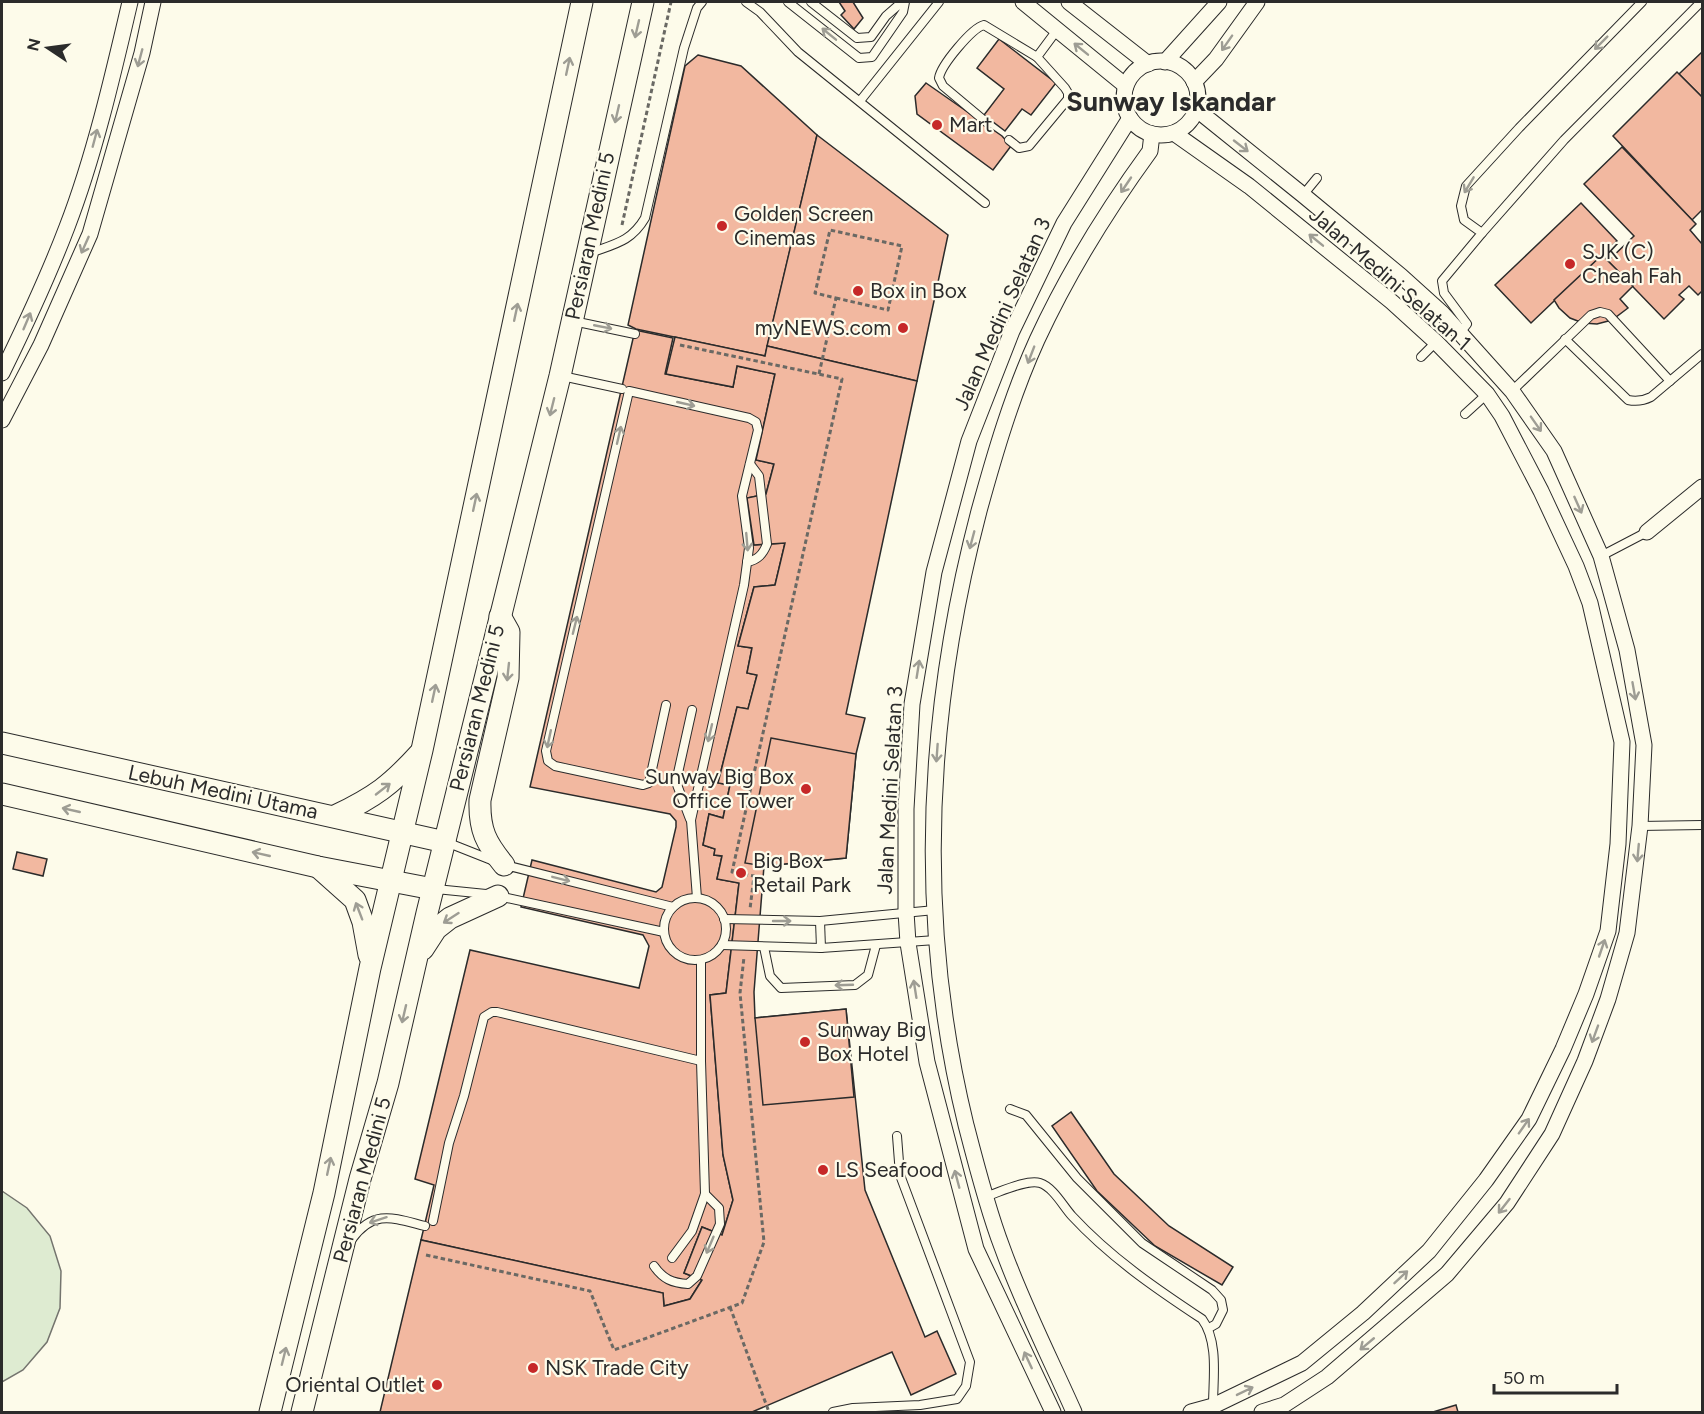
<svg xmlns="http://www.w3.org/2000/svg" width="1704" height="1414" viewBox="0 0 1704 1414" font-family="Figtree,sans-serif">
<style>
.green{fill:#deebd1;stroke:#74746e;stroke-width:1.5}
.building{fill:#f2b8a0;stroke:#2b2b2b;stroke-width:1.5}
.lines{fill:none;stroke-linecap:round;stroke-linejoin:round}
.lane-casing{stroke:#2b2b2b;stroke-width:10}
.street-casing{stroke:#2b2b2b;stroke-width:17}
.secondary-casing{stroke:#2b2b2b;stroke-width:23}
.path{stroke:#6a6964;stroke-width:3;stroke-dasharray:4.5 3;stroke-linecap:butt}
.lane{stroke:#fdfbea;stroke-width:8}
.street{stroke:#fdfbea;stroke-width:15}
.secondary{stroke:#fdfbea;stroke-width:21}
.oneway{stroke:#9e9d94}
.poi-dot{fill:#c62828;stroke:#fdfbea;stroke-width:2}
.labels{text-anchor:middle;stroke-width:4.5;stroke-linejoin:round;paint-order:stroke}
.poi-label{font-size:21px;fill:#2b2b2b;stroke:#fdfbea;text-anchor:start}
.street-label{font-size:21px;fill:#2b2b2b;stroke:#fdfbea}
.district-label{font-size:27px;font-weight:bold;fill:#2b2b2b;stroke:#fdfbea}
</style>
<rect width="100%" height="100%" fill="#fdfbea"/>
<path class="green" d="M2,1191L27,1208L50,1236L61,1271L60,1308L47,1342L23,1370L2,1382Z"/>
<g class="building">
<path d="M839,2H853L863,18L854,29L841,15L845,11Z"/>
<path d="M999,39L1056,83L1031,115L1022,109L1005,131L984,115L1004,89L977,68Z"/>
<path d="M1702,52V97L1679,74Z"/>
<path d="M698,55L741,66L817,135L765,356L636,329L628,325L685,66Z"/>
<path d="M1677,72L1702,97V210L1692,220L1613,136Z"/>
<path d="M926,83L1002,136L1011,146L993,170L917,114L915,96Z"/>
<path d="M817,135L948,235L917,381L767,346Z"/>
<path d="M1622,147L1696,224L1690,230L1702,244V291L1698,295L1689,286L1679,295L1684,299L1664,319L1608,261L1634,236L1584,184Z"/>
<path d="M1581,203L1617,241L1531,323L1495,285Z"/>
<path d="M1602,255L1633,286L1620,299L1628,308L1612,320L1597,324L1583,323L1570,318L1559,308L1554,300Z"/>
<path d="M635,330L673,338L665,374L733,387L737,366L775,374L756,460L774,464L766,494L747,498L754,545L785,543L775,585L754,587L738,646L752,648L747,673L757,675L748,709L737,707L718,783L730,785L723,818L709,814L703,845L715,849L714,855L722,856L717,879L739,883L726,993L710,995L723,1155L733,1200L722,1235L702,1227L684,1273L702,1280L690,1299L664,1306L663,1293L421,1240L434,1185L415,1179L470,950L639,988L649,946L643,935L521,907L532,860L656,892L662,887L676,827V821L670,814L530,787Z"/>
<path d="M675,337L765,356L767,346L917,381L846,714L865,718L856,754L846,858L764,866L754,992L755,1018L846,1009L865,1190L925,1337L937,1331L956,1374L911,1395L892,1352L752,1412H380L421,1240L663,1293L664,1306L690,1299L702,1280L684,1273L702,1227L722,1235L733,1200L723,1155L710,995L726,993L739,883L717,879L722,856L714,855L715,849L703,845L709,814L723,818L730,785L718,783L737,707L748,709L757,675L747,673L752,648L738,646L754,587L775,585L785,543L754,545L747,498L766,494L774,464L756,460L775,374L737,366L733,387L666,374Z"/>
<path d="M771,738L856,754L846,858L764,866L745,863Z"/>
<path d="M17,852L47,859L43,876L13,869Z"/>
<path d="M846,1009L854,1097L763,1105L755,1018Z"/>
<path d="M1071,1112L1114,1174L1169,1226L1233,1267L1222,1285L1155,1246L1097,1191L1052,1126Z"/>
<path d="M1456,1405L1458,1412H1433Z"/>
</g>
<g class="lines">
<g class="lane-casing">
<g id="lane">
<path d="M746,2L760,12L798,52L985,203"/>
<path d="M788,2L859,58L872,57L903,12L905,2"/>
<path d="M811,2L857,38L871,37L886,16L902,2"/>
<path d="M860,101L939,2"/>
<path d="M986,122L943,86L939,78C941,65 972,28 984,25L1037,57"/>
<path d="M1009,140L1019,148L1029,146L1068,99V93L1065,88L1037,57L1057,30"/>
<path d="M1303,195L1317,178"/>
<path d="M1482,233L1564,140L1701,2"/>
<path d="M590,253C614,244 631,242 645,218L684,48L697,8L702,2"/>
<path d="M573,321L635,334"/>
<path d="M1460,333L1467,324L1444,293L1442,281L1482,233L1464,220L1461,206L1466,186L1519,128L1642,2"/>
<path d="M1565,339L1628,400C1637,402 1643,401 1651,397L1702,354"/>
<path d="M1421,357L1436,342"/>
<path d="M562,376L622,389"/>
<path d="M1512,391L1591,315L1600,312L1608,314L1670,381"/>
<path d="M1465,414L1487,394"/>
<path d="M1601,556L1647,532"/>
<path d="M747,562C758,560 763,554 767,544L759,476L750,464"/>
<path d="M666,705L649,783L643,785L555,766L548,761L546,751L629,391L749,418L756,422L758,430L742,496L749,548L744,585L691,820L697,898"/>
<path d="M690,819L676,782L692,710"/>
<path d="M1640,826L1702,825"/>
<path d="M446,842L494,861"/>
<path d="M505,865L673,907"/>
<path d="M436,889L486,894"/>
<path d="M498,896L664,932"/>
<circle cx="695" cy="929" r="31"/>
<path d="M724,919L820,921L935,910"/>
<path d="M820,921L821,948"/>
<path d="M722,945L821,948L936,940"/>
<path d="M764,947L770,976L781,988L855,985L868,975L876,945"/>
<path d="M1010,1109L1026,1115L1077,1178L1142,1243L1212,1290L1221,1300L1223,1310L1216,1324L1209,1328"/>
<path d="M987,1196C1000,1192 1027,1179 1040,1183C1053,1187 1063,1206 1072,1216C1110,1257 1155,1288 1202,1319C1219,1342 1213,1379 1213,1406"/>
<path d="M433,1221L449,1143L464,1096L484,1017L492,1012H497L701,1061V960"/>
<path d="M352,1239C374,1209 393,1218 425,1226"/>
<path d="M672,1258L692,1231L705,1194L701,1061"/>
<path d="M654,1266C663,1279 672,1283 688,1284L697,1276L720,1224L719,1208L705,1194"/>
<path d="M833,1412L853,1408L920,1405L957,1399L966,1386L970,1362L900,1175L897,1136"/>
</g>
</g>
<g class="street-casing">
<g id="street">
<path d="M1023,2L1126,86"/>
<path d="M1069,2L1148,64"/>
<circle cx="1161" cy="98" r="37"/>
<path d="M1165,62L1219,2"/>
<path d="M1194,82L1216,59L1257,2"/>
<path d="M1196,109L1303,195L1401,276L1442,313L1512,391L1554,451L1601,556L1627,650L1644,745L1640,826L1627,933L1608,999L1585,1061L1552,1134L1507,1203L1447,1274L1327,1377L1284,1405L1262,1412"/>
<path d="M1174,133L1249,186L1392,302L1436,342L1487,394L1502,416L1541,491L1576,566L1590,603L1622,742L1618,844L1608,931L1586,994L1563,1049L1529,1119L1486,1180L1429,1251L1363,1313L1302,1363L1213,1406L1191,1412"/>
<path d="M2,373C25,326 48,277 67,227C94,157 113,75 130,2"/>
<path d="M2,420L41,345L90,234L142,53L153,2"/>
<path d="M1647,532L1702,487"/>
<path d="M1053,1412L976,1249L927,1062L908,943L906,912V809L912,704L934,572L969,441L1012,331L1064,223L1130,118"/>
<path d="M1074,1412C1050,1358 1022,1303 1002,1247C988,1211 976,1164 966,1125C916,921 926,713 979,511C995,453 1012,395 1037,340C1068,273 1107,210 1150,151L1152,134"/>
</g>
</g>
<g class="secondary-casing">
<g id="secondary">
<path d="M500,616L509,632L508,678L480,800C479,830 486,843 504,865"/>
<path d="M2,743L445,842"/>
<path d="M2,794L318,867L433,889"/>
<path d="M335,816C375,797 391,785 420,753"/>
<path d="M318,867L355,900L363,922L369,955"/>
<path d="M423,949L436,929L450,918L498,896"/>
<path d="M270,1412L324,1193L370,968L422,750L582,2"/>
<path d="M302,1412L360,1179L388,1083L427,913L560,376L643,2"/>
</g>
</g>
<g class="path">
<path d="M622,225L671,2"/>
<path d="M680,345L842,379L732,872L754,876L750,909"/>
<path d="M819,374L836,298L815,293L830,230L902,246L888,310L836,298"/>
<path d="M426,1255L590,1291L614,1350L742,1303L764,1242L740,993L744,957"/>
<path d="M730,1307L769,1412"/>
</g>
<use href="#lane" class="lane"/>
<use href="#street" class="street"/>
<use href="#secondary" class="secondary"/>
</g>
<defs><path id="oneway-shaft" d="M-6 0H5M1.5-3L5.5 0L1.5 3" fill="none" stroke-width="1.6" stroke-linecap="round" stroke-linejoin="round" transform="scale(1.5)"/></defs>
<g class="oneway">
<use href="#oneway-shaft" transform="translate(637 29) rotate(103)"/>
<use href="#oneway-shaft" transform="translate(829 34) rotate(-141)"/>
<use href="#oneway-shaft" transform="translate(1227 43) rotate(125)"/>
<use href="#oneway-shaft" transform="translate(1601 43) rotate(135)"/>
<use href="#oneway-shaft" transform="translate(1081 49) rotate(-141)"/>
<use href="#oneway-shaft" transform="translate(140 58) rotate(105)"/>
<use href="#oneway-shaft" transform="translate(568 66) rotate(-78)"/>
<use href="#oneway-shaft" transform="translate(617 114) rotate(103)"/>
<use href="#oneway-shaft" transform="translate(95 138) rotate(-75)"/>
<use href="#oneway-shaft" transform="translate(1241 146) rotate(38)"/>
<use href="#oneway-shaft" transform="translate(1126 185) rotate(124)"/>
<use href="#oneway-shaft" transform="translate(1469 185) rotate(121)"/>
<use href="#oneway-shaft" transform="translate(1316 240) rotate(-141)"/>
<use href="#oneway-shaft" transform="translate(85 245) rotate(114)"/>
<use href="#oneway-shaft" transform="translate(516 312) rotate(-78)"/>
<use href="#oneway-shaft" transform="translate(27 321) rotate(-67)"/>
<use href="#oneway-shaft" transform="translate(603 327) rotate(11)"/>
<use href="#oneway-shaft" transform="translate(1031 355) rotate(111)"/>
<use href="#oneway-shaft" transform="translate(686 404) rotate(13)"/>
<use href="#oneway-shaft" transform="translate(552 407) rotate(104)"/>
<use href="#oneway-shaft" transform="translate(1536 424) rotate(55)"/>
<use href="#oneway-shaft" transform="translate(619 435) rotate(-77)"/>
<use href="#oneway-shaft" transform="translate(475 502) rotate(-78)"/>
<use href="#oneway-shaft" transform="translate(1578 505) rotate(66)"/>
<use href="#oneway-shaft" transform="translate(972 540) rotate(105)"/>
<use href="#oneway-shaft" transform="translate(747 542) rotate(85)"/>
<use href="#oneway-shaft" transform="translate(575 625) rotate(-76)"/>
<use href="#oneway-shaft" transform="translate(918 669) rotate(-81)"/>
<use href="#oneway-shaft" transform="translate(508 672) rotate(96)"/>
<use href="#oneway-shaft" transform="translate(1634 691) rotate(80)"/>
<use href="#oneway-shaft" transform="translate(434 693) rotate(-78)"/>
<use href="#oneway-shaft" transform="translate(710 733) rotate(103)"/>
<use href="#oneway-shaft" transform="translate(549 739) rotate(102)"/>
<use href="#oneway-shaft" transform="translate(937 753) rotate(94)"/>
<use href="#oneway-shaft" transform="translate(383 789) rotate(-38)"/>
<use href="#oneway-shaft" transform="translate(71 810) rotate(-167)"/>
<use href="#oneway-shaft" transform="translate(1638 853) rotate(95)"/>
<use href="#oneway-shaft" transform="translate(261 854) rotate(-167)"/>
<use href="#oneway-shaft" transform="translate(561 879) rotate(14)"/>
<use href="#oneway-shaft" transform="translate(359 911) rotate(-111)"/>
<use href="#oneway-shaft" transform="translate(451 918) rotate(147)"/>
<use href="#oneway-shaft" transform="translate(782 921)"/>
<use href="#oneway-shaft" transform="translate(1602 948) rotate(-71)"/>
<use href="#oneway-shaft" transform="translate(844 985) rotate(178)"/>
<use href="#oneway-shaft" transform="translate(915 989) rotate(-99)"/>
<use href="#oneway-shaft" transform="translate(404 1014) rotate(103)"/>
<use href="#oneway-shaft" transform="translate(1595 1034) rotate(110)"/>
<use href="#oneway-shaft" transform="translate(1524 1126) rotate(-55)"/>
<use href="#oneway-shaft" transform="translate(329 1166) rotate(-78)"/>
<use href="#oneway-shaft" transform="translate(957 1179) rotate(-105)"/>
<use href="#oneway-shaft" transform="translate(1504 1206) rotate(128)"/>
<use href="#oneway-shaft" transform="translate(378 1220) rotate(162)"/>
<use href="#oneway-shaft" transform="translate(710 1245) rotate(113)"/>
<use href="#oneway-shaft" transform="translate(1401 1277) rotate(-43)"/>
<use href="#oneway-shaft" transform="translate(1367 1344) rotate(140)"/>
<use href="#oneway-shaft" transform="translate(284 1356) rotate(-76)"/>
<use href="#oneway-shaft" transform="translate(1028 1360) rotate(-115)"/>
<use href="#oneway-shaft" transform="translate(1245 1391) rotate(-26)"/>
</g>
<g class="poi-dot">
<circle cx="937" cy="125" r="6"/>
<circle cx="722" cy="226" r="6"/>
<circle cx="1570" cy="264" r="6"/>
<circle cx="858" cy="291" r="6"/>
<circle cx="903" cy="328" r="6"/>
<circle cx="806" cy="789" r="6"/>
<circle cx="741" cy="873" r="6"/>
<circle cx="805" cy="1042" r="6"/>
<circle cx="823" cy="1170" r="6"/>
<circle cx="533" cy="1368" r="6"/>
<circle cx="437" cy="1385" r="6"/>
</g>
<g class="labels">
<g class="poi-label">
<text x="949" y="132">Mart</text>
<text x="734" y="221">Golden Screen<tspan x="734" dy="24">Cinemas</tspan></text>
<text x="1582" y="259">SJK (C)<tspan x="1582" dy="24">Cheah Fah</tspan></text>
<text x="870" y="298">Box in Box</text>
<text x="891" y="335" text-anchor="end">myNEWS.com</text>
<text x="794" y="784" text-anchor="end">Sunway Big Box<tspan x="794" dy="24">Office Tower</tspan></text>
<text x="753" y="868">Big Box<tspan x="753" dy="24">Retail Park</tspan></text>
<text x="817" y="1037">Sunway Big<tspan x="817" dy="24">Box Hotel</tspan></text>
<text x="835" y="1177">LS Seafood</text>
<text x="545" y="1375">NSK Trade City</text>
<text x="425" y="1392" text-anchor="end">Oriental Outlet</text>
</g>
<g class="street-label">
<text transform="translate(590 236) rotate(-78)" y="7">Persiaran Medini 5</text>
<text transform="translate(1390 279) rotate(41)" y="7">Jalan Medini Selatan 1</text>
<text transform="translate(1002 314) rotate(-66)" y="7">Jalan Medini Selatan 3</text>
<text transform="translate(477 708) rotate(-76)" y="7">Persiaran Medini 5</text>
<text transform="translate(890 790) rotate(-87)" y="7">Jalan Medini Selatan 3</text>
<text transform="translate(223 792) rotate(12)" y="7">Lebuh Medini Utama</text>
<text transform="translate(362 1180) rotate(-75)" y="7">Persiaran Medini 5</text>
</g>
<g class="district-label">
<text x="1171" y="111">Sunway Iskandar</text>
</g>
</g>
<rect width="1704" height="1414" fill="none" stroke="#2b2b2b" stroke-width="6"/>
<g transform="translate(48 48) rotate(283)" stroke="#fdfbea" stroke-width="4.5" paint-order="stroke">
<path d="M0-4.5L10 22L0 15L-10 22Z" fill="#2b2b2b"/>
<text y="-9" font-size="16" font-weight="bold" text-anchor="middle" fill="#2b2b2b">N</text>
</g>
<path d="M1494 1384v9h123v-9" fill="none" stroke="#2b2b2b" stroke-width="3"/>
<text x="1503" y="1384" font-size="18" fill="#2b2b2b" stroke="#fdfbea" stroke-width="4.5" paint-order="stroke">50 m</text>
</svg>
